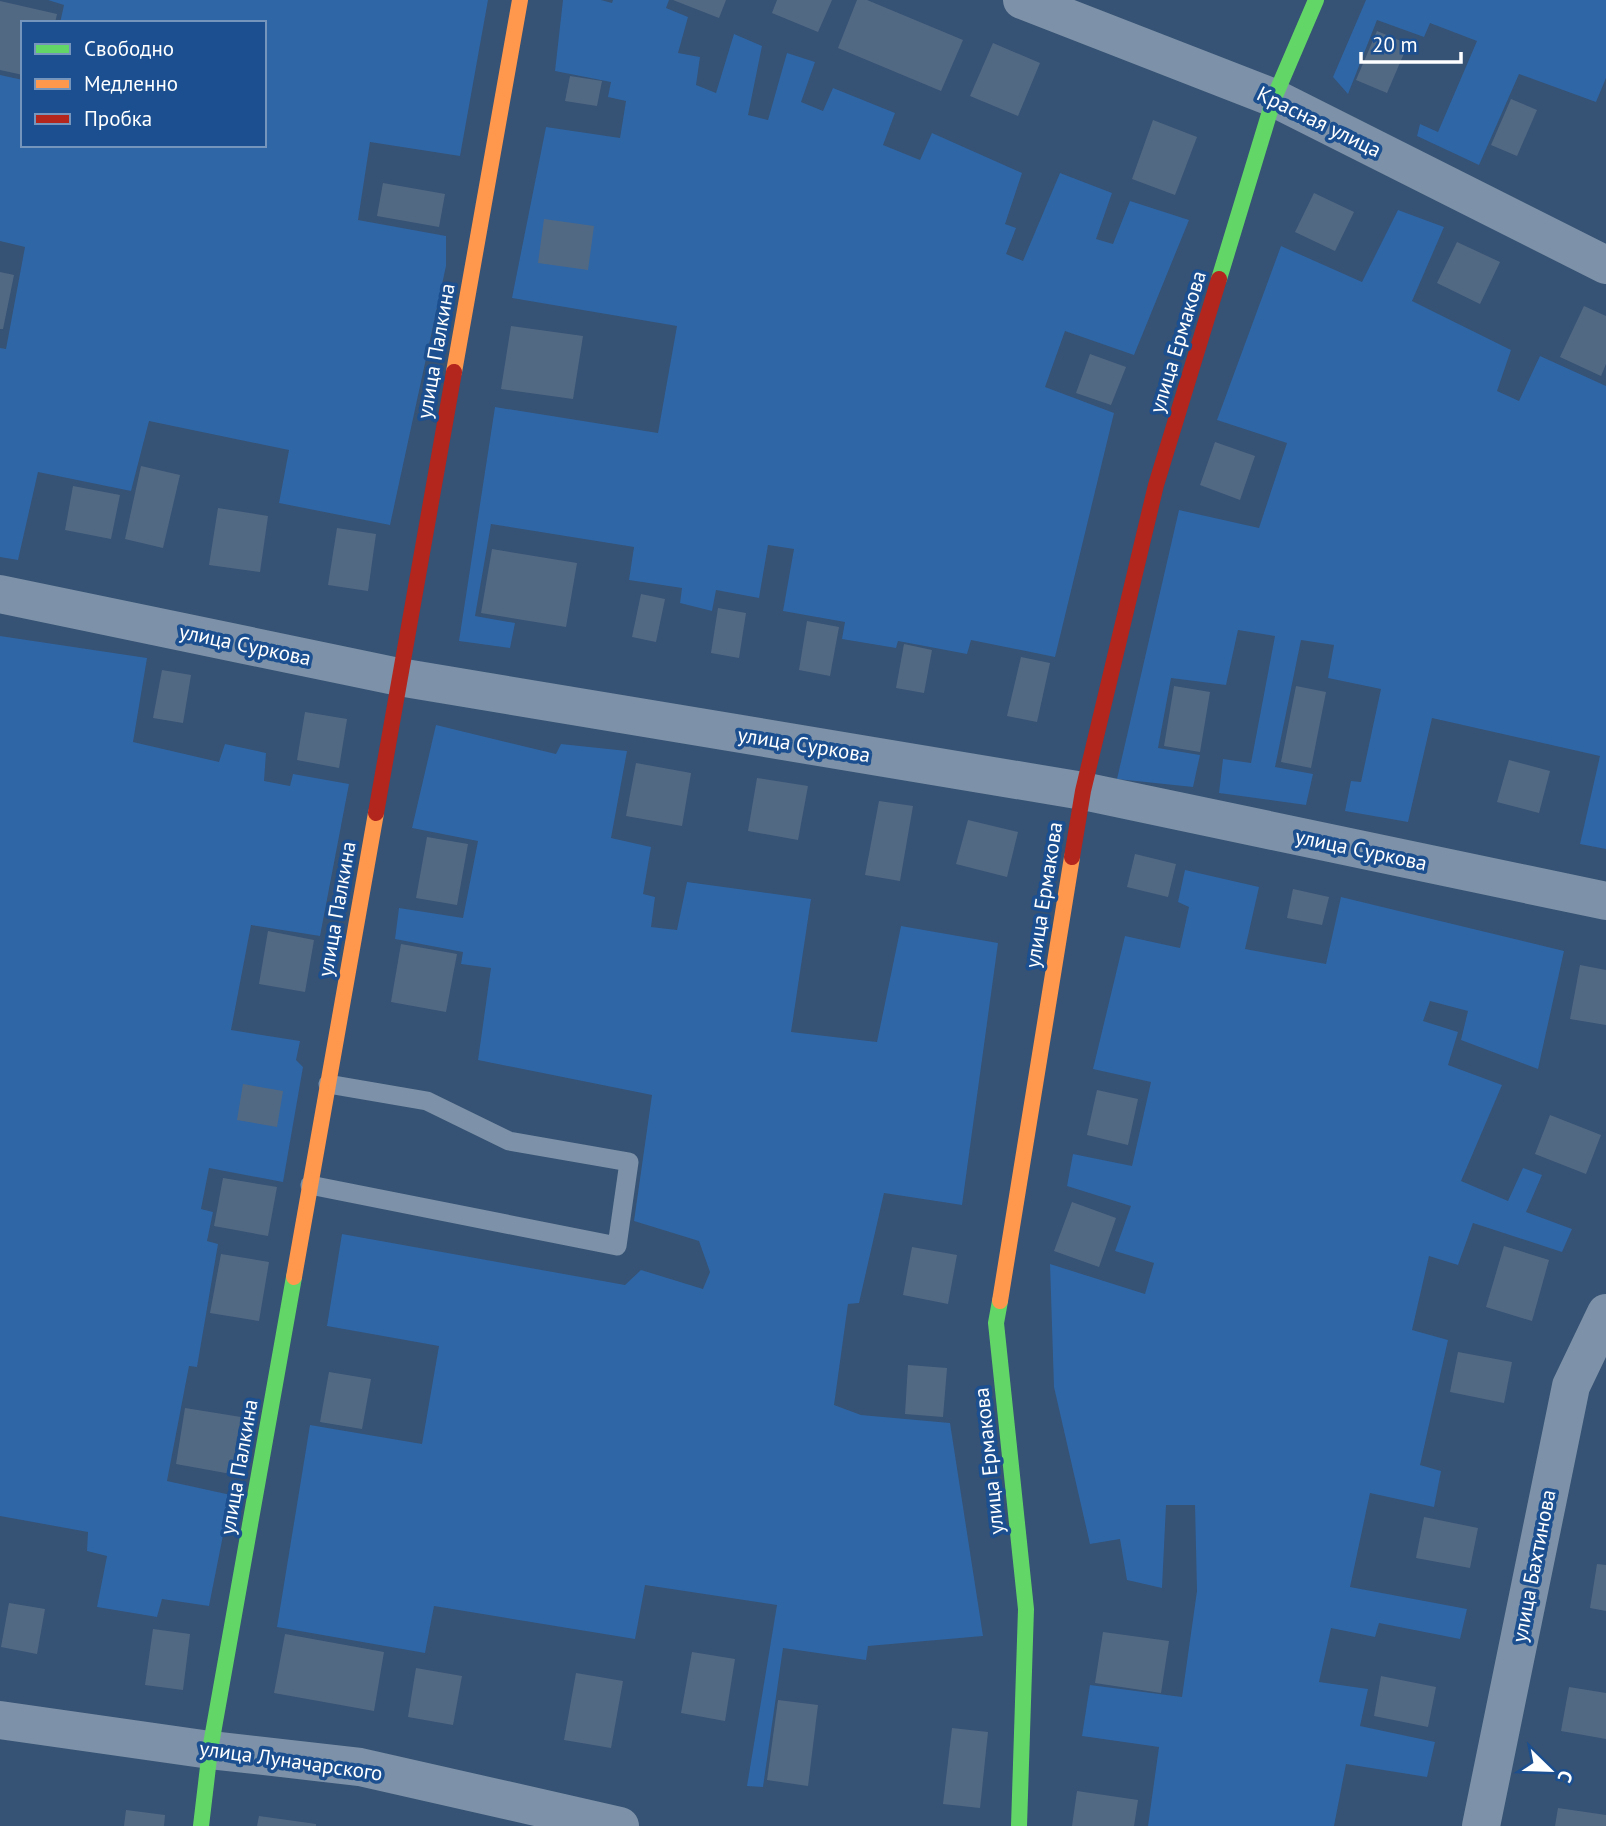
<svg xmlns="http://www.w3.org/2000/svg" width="1606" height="1826" viewBox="0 0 1606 1826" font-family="'PT Sans',sans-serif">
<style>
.green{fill:#2f66a5}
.building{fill:#526984}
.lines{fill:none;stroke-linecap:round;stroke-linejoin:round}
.lane{stroke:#7d92a8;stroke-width:19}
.street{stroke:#7d92a8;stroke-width:38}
.fast{stroke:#63d668;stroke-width:16}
.slow{stroke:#ff974d;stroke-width:16}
.jam{stroke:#b3261e;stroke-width:16}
.labels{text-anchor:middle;stroke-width:7;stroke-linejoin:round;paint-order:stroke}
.street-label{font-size:21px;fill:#fff;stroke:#1b4f8f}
</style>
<rect width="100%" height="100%" fill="#365274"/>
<g class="green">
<path d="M48,0H488L460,156L370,142L358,220L446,236V266L390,525L279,503L289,450L149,421L131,491L38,472L18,560L0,557V348L6,349L25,247L0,241V75L23,80V145H264V23H60L64,5Z"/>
<path d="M563,0H601L612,3L613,0H669L666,8L688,17L678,53L700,57L696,85L716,93L734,34L762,46L748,115L768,120L787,53L815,62L801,102L823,111L833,88L895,113L883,145L920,160L932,133L1022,173L1005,224L1016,228L1006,254L1023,261L1060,173L1112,193L1096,239L1113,244L1130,201L1189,220L1134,355L1065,331L1045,387L1114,413L1055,657L971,640L967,654L898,641L896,648L842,639L845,622L783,611L794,549L768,545L759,598L716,590L712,611L680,603L682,588L629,580L634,547L491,524L475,616L515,623L510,648L459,641L495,407L658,433L677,326L512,298L546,127L620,138L626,101L608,97L611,82L555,71Z"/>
<path d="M1366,0H1606V78L1596,102L1519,74L1479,165L1417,136L1420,124L1438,132L1477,41L1430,23L1424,37L1377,20L1348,94L1333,77Z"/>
<path d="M1398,210L1444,227L1412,301L1511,350L1497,391L1519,401L1540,356L1606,386V849L1580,844L1600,756L1432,718L1408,822L1345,811L1351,781L1361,782L1381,689L1328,678L1334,645L1301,640L1275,767L1313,774L1306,805L1219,793L1223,759L1251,763L1275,636L1238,630L1226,685L1171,678L1158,748L1200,755L1193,787L1117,779L1179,510L1259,528L1287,443L1217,420L1281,246L1362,282Z"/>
<path d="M0,636L147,658L133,742L219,762L225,744L266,753L264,781L290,786L293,774L349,784L320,936L251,925L231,1030L300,1041L296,1060L303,1067L283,1182L209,1168L201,1209L213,1212L207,1241L218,1244L197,1367L189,1366L167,1481L231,1495L209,1606L162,1599L157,1617L97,1607L107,1556L87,1551L88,1532L0,1516Z"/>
<path d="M436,725L556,754L561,744L627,751L611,838L651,847L643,894L655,897L651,927L677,930L687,882L811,899L791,1032L877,1042L901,926L998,943L962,1205L884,1193L859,1303L848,1304L834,1405L861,1415L950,1423L983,1636L868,1646L866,1660L783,1648L763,1787L747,1786L777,1605L645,1585L635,1639L434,1606L425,1653L277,1627L310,1425L422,1444L439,1346L327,1326L342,1234L625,1285L641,1270L703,1289L710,1272L699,1241L634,1221L652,1095L478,1060L491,968L461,964L463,952L395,939L399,908L463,918L478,841L412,828Z"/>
<path d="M1185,870L1259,887L1245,949L1326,964L1341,897L1564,951L1538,1069L1461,1040L1468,1011L1430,1001L1423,1021L1458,1032L1448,1065L1502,1085L1461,1181L1508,1201L1523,1168L1542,1175L1526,1212L1572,1229L1562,1252L1473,1223L1458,1265L1429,1256L1412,1330L1448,1340L1420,1465L1441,1471L1434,1507L1370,1493L1350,1587L1467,1609L1460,1639L1379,1623L1375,1637L1331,1628L1319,1682L1368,1689L1360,1726L1435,1742L1427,1777L1346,1764L1334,1826H1148L1159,1747L1082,1736L1090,1685L1182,1697L1197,1591L1195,1505H1166L1162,1588L1127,1580L1120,1539L1090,1544L1054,1387L1050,1264L1145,1294L1154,1263L1115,1251L1131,1206L1067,1186L1073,1154L1132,1166L1151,1082L1093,1069L1125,936L1180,948L1189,907L1178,902Z"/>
</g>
<g class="building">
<path d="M673,0H726L719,18Z"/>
<path d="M777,0H832L818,32L772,13Z"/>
<path d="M857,0H867L963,40L941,91L838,48Z"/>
<path d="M0,1L57,14L55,23H23V75L0,70Z"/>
<path d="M1377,31L1408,44L1387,93L1356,80Z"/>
<path d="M993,43L1040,63L1018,116L970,96Z"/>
<path d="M570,76L602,81L597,106L565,101Z"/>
<path d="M1511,99L1537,110L1517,156L1491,145Z"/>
<path d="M1153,120L1197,137L1175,195L1132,179Z"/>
<path d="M383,183L445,194L439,227L377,216Z"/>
<path d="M1314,193L1354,212L1335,251L1295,232Z"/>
<path d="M544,219L594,226L588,270L538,263Z"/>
<path d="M1457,242L1500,262L1480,304L1437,283Z"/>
<path d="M0,272L14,275L3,329H0Z"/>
<path d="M1584,306L1606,316V364L1601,376L1560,357Z"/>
<path d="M511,326L583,336L573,399L501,389Z"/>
<path d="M1090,354L1126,367L1111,405L1076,393Z"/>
<path d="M1215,442L1255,456L1240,500L1200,485Z"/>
<path d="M141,466L180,475L163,548L125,539Z"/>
<path d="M73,486L120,495L111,539L65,530Z"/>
<path d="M218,508L268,516L260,572L209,565Z"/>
<path d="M337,528L376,534L368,591L328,585Z"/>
<path d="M492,549L577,563L566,627L481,613Z"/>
<path d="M641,594L665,599L656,642L632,637Z"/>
<path d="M718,608L746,613L739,658L711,653Z"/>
<path d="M807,621L839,627L830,676L799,670Z"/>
<path d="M904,644L932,650L924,693L896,688Z"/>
<path d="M1021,657L1050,663L1037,722L1007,716Z"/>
<path d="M162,670L191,675L183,723L153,718Z"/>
<path d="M1174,686L1210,692L1200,752L1164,746Z"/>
<path d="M1296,686L1326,692L1311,768L1281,762Z"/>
<path d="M305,712L347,719L339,768L297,760Z"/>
<path d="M1509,760L1550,771L1539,813L1497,802Z"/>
<path d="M636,763L691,773L682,826L626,816Z"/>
<path d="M757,778L808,786L798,840L748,831Z"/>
<path d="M879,801L913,806L900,881L865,875Z"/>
<path d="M968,820L1018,832L1007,877L956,864Z"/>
<path d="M427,837L468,844L457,905L416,898Z"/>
<path d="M1135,854L1176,864L1168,897L1127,887Z"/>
<path d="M1293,889L1329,897L1322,925L1287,918Z"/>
<path d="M268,931L314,940L305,992L259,984Z"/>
<path d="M401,944L457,954L446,1012L391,1002Z"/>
<path d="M1580,965L1606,970V1025L1570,1019Z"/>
<path d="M243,1084L283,1091L277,1127L237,1120Z"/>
<path d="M1097,1090L1138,1099L1128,1145L1087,1135Z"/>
<path d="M1550,1115L1601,1135L1586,1174L1535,1154Z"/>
<path d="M223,1178L277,1187L268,1236L214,1226Z"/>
<path d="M1072,1202L1116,1218L1099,1267L1054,1251Z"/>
<path d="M1504,1246L1549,1260L1532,1321L1486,1307Z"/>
<path d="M912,1247L957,1255L948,1304L903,1295Z"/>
<path d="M221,1254L269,1262L259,1321L210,1313Z"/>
<path d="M1458,1352L1512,1362L1504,1403L1450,1392Z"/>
<path d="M908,1365L947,1368L943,1417L905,1414Z"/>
<path d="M329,1372L371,1379L362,1429L320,1422Z"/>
<path d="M185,1408L241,1417L231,1474L176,1464Z"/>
<path d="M1424,1517L1478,1528L1470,1568L1416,1558Z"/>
<path d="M1597,1564L1606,1565V1611L1590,1608Z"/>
<path d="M9,1603L45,1609L37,1654L1,1647Z"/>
<path d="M153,1629L190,1634L183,1690L145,1685Z"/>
<path d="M1103,1632L1169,1641L1161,1693L1095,1683Z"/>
<path d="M285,1634L384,1652L374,1711L274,1693Z"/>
<path d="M692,1652L735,1659L725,1721L681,1713Z"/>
<path d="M416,1668L462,1676L453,1725L408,1717Z"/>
<path d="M576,1673L623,1681L611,1748L564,1740Z"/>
<path d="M1381,1676L1436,1687L1428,1727L1374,1716Z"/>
<path d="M1569,1687L1606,1693V1739L1561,1731Z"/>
<path d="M778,1700L818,1705L808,1786L767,1780Z"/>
<path d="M952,1728L988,1732L980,1808L943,1804Z"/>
<path d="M1077,1791L1138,1800L1134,1826H1072Z"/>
<path d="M1558,1808L1606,1815V1826H1555Z"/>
<path d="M126,1810L165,1815L164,1826H124Z"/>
<path d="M259,1816L316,1824V1826H257Z"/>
</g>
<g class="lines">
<path class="lane" d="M310,1185L617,1246L629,1162L509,1141L427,1101L328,1084"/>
<g class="street">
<path d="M1022,0L1274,98L1606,265"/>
<path d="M0,594L399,677L1083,791L1606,901"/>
<path d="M0,1720L210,1750L360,1767L620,1826"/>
<path d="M1481,1826L1571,1386L1606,1313"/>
</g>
<g class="fast">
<path d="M1219,279L1274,98L1316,0"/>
<path d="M1000,1301L996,1323L1026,1609L1019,1826"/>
<path d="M201,1826L210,1750L294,1277"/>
</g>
<g class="slow">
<path d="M454,372L520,0"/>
<path d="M294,1277L376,813"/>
<path d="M1000,1301L1072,857"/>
</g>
<g class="jam">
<path d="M376,813L454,372"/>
<path d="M1072,857L1083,791L1156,485L1219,279"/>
</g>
</g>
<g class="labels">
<g class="street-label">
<text transform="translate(1319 122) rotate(26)" y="7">Красная улица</text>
<text transform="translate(1178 342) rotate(-73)" y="7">улица Ермакова</text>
<text transform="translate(436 351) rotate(-80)" y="7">улица Палкина</text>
<text transform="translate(245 645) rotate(12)" y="7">улица Суркова</text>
<text transform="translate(804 745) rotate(9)" y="7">улица Суркова</text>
<text transform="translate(1361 850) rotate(12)" y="7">улица Суркова</text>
<text transform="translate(1044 895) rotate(-81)" y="7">улица Ермакова</text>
<text transform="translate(337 909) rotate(-80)" y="7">улица Палкина</text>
<text transform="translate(989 1461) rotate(-96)" y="7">улица Ермакова</text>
<text transform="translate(239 1467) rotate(-80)" y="7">улица Палкина</text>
<text transform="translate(1534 1566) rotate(-79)" y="7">улица Бахтинова</text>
<text transform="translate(291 1761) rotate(8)" y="7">улица Луначарского</text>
</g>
</g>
<rect x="21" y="21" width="245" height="126" fill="#1b4f8f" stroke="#7695bc" stroke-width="2"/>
<rect x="35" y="44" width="35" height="10" fill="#63d668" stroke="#7695bc" stroke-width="2"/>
<text x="84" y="56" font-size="21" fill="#ffffff">Свободно</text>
<rect x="35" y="79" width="35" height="10" fill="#ff974d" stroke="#7695bc" stroke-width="2"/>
<text x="84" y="91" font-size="21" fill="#ffffff">Медленно</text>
<rect x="35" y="114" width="35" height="10" fill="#b3261e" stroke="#7695bc" stroke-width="2"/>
<text x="84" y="126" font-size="21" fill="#ffffff">Пробка</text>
<g transform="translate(1550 1770) rotate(113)" stroke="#1b4f8f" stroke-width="5" paint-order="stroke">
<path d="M0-5L12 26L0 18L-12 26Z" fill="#ffffff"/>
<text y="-10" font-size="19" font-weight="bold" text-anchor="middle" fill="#ffffff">С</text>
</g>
<path d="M1361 52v10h100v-10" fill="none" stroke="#ffffff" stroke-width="3.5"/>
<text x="1372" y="52" font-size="21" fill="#ffffff" stroke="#1b4f8f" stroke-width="5" paint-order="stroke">20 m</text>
</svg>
